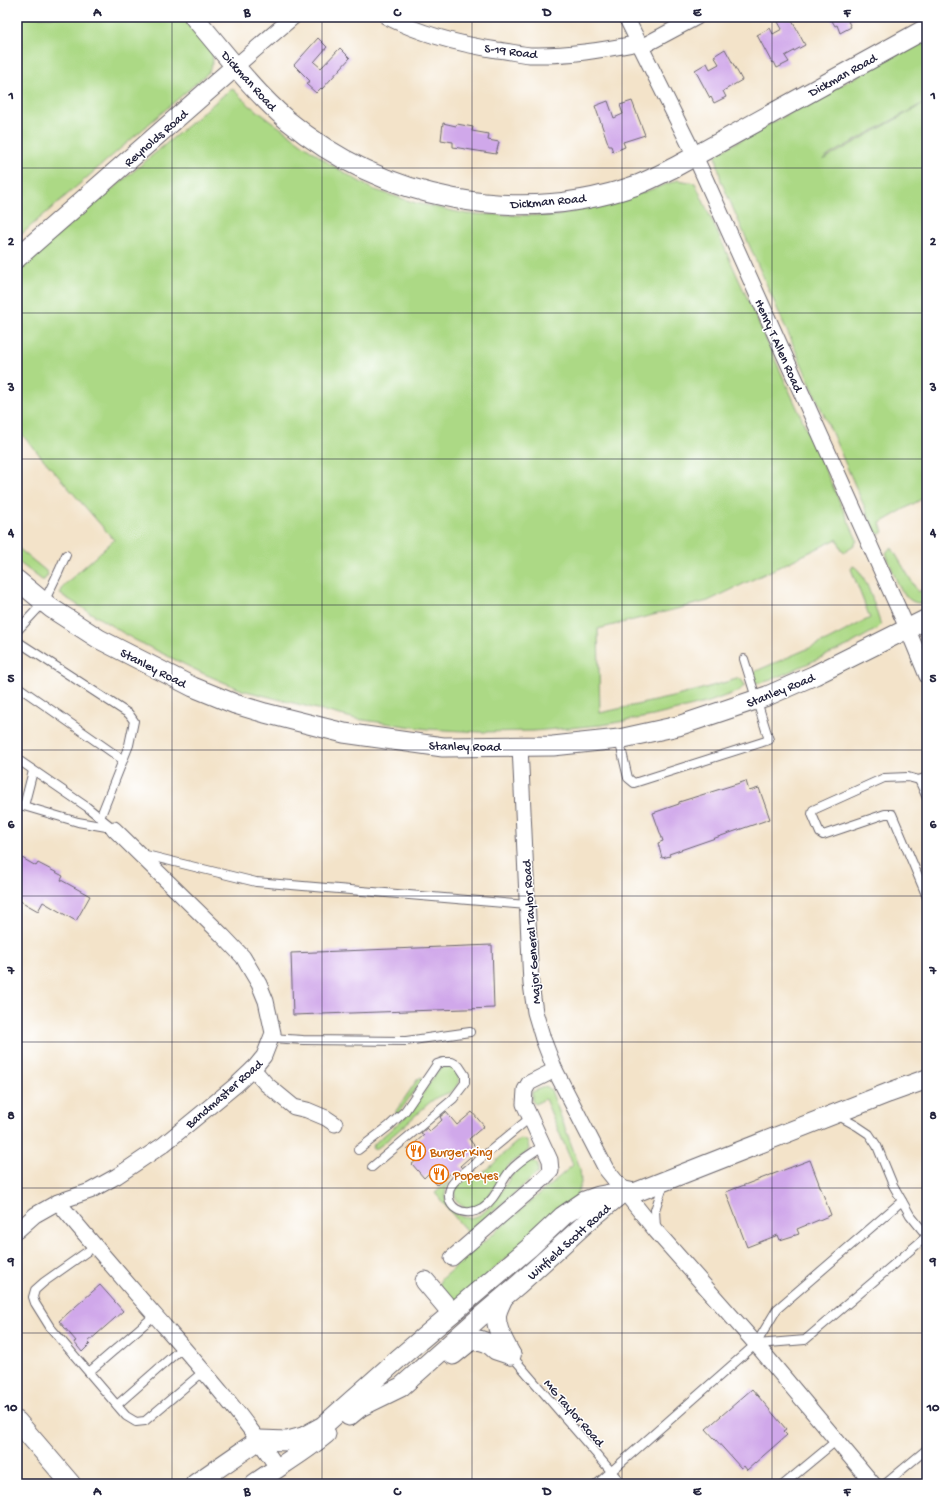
<svg xmlns="http://www.w3.org/2000/svg" width="944" height="1501" viewBox="0 0 944 1501" font-family="'Gochi Hand',sans-serif">
<style>
.green{fill:#acd985;stroke:#677e60}
.building{fill:#d0a8ea}
.lines{fill:none;stroke-linecap:round;stroke-linejoin:round}
.service-casing{stroke:#6b666d;stroke-width:10}
.minor-casing{stroke:#6b666d;stroke-width:17}
.tertiary-casing{stroke:#6b666d;stroke-width:21}
.service{stroke:#fff;stroke-width:8}
.minor{stroke:#fff;stroke-width:15}
.tertiary{stroke:#fff;stroke-width:19}
.grid{fill:none;stroke:#22223b;stroke-width:1;stroke-opacity:0.55}
.labels{text-anchor:middle;stroke-width:3;stroke-linejoin:round;paint-order:stroke}
.street-label{font-size:13px;fill:#22223b;stroke:#fff}
.food-label{font-size:13px;fill:#c56008;stroke:#fff;text-anchor:start}
.neatline{fill:none;stroke:#22223b;stroke-width:1.5}
.grid-label{font-size:13px;text-anchor:middle;font-weight:bold;fill:#22223b}
</style>
<rect width="100%" height="100%" fill="#fff"/>
<filter id="ink" filterUnits="userSpaceOnUse"><feTurbulence type="fractalNoise" baseFrequency=".025" numOctaves="2"/><feDisplacementMap in="SourceGraphic" scale="8" xChannelSelector="R" yChannelSelector="G"/><feConvolveMatrix kernelMatrix="1 2 1 2 8 2 1 2 1" color-interpolation-filters="sRGB"/></filter>
<filter id="wash" filterUnits="userSpaceOnUse"><feTurbulence type="fractalNoise" baseFrequency=".012" numOctaves="4" result="noise"/><feDisplacementMap in="SourceGraphic" scale="16" xChannelSelector="R" yChannelSelector="G"/><feGaussianBlur stdDeviation="0.9" result="paint"/><feColorMatrix in="noise" values="0 0 0 0 0 0 0 0 0 0 0 0 0 0 0 0 0 1.4 0 .05"/><feComposite in="paint" operator="in"/></filter>
<g filter="url(#wash)">
<rect width="100%" height="100%" fill="#f3e3c9"/>
<g class="green">
<path d="M17,17H182L212,51L213,61L209,72L17,238Z"/>
<path d="M927,38V101L829,155L823,160L927,102V496L880,523L883,532L880,534L876,533L721,181L716,156L721,151Z"/>
<path d="M232,88L249,105L330,164L372,189L416,203L467,214L556,216L636,195L678,180L695,183L857,540L854,546L845,552L842,550L837,539L708,601L598,629L600,713L677,696L740,678L745,685L739,691L709,702L653,716L602,725L534,731L481,732L428,729L356,719L242,690L202,673L133,639L60,594L64,585L114,540L17,429V270Z"/>
<path d="M17,547L46,571L48,575L44,580H42L17,561Z"/>
<path d="M890,548H892L918,592L927,587V602C903,610 895,575 888,559L886,553Z"/>
<path d="M853,566C866,571 876,612 881,625L877,629L847,646L771,680L760,683H756L752,677L753,674L756,671L828,640L870,618L851,569Z"/>
<path d="M443,1066C456,1064 464,1078 455,1088C451,1094 442,1094 436,1098C429,1102 423,1109 417,1114C405,1125 392,1136 379,1147L373,1149L372,1147L374,1144L411,1112L438,1070Z"/>
<path d="M421,1077L422,1080L398,1114L396,1113V1111L417,1080Z"/>
<path d="M546,1086L551,1090L580,1168L581,1183L575,1199L458,1300L450,1299L439,1285L441,1279L573,1165L545,1099L535,1104L532,1101V1092Z"/>
<path d="M521,1139L524,1140L528,1142L529,1149C524,1157 513,1160 506,1168C504,1171 502,1175 500,1179C495,1188 488,1198 479,1205C465,1215 448,1199 458,1185C463,1179 473,1179 480,1175C495,1165 506,1149 521,1139Z"/>
<path d="M530,1160L534,1161L538,1165V1173L468,1233L435,1193L449,1181C446,1189 443,1195 447,1204C450,1210 455,1214 460,1216C485,1227 502,1188 513,1174C517,1168 524,1164 530,1160Z"/>
</g>
<g id="blocks">
<g class="building">
<path d="M784,17H790L805,45L785,56L789,62L777,68L774,62L772,63L757,35L770,28L773,34L782,29L777,20Z"/>
<path d="M830,17H856L848,21L851,27L840,33L837,25L835,26Z"/>
<path d="M318,38L327,47L314,62L321,68L340,48L350,58L322,89L321,88L316,93L306,84L310,81L294,65Z"/>
<path d="M725,49L742,80L723,91L726,97L714,103L711,97L710,98L695,70L707,63L710,69L719,64L714,56Z"/>
<path d="M608,101L614,118L623,114L620,105L632,101L645,135L623,142L625,147L613,152L611,146H609L595,106Z"/>
<path d="M443,123L456,126L457,124L473,127L472,131L489,134L488,140L499,142L496,154L453,147V142L441,140Z"/>
<path d="M746,781L749,791L759,788L770,819L669,854L670,856L662,858L658,843L663,841L653,813L679,804V802Z"/>
<path d="M17,855L36,866L38,863L63,876L61,880L90,896L76,921L43,902L38,911L17,899L18,889L17,888Z"/>
<path d="M492,945L494,1008L293,1015L291,953Z"/>
<path d="M446,1112L457,1125L472,1112L484,1126L469,1139L478,1150L460,1166L464,1170L455,1178L451,1173L437,1185L428,1174L424,1178L412,1164L416,1161L407,1150L424,1135L421,1133L427,1128L430,1131L442,1120L440,1117Z"/>
<path d="M810,1160L831,1215L797,1229L799,1234L780,1240L778,1235L747,1247L726,1192Z"/>
<path d="M100,1285L123,1311L88,1342L90,1344L82,1352L74,1342L76,1341L59,1321Z"/>
<path d="M752,1389L786,1429L783,1431L787,1435L747,1470L744,1466L741,1468L706,1429Z"/>
</g>
</g>
</g>
<g filter="url(#ink)">
<use href="#blocks" fill-opacity="0" stroke="#6b666d" stroke-width="1"/>
<g class="lines">
<g class="service-casing">
<g id="service">
<path d="M17,631L44,602L59,571L66,555"/>
<path d="M17,641L129,714L134,721L129,745L100,818"/>
<path d="M17,686L123,760"/>
<path d="M619,739L628,778L634,783L769,740L744,659"/>
<path d="M17,759L87,807L114,829"/>
<path d="M927,777L919,780L908,777L884,778L813,810L812,814L820,833L823,835L885,814H892L927,897"/>
<path d="M919,780L927,798"/>
<path d="M17,804L78,822L112,828"/>
<path d="M24,806L33,771"/>
<path d="M142,854L256,882L527,905"/>
<path d="M271,1038L303,1040L406,1041L470,1032"/>
<path d="M837,1115L857,1126L869,1134L877,1146L893,1185L910,1215L927,1236"/>
<path d="M531,1117L462,1174C458,1178 453,1182 451,1186C442,1207 464,1219 482,1208C496,1199 500,1183 510,1171C519,1160 533,1153 544,1145"/>
<path d="M358,1150L389,1126L405,1111L437,1064L443,1062H452L459,1066L465,1075V1083L453,1099L372,1167"/>
<path d="M902,1201L777,1309L756,1344L805,1340L927,1236"/>
<path d="M656,1228L655,1210L664,1183"/>
<path d="M95,1246L44,1282L35,1290L33,1297L35,1303L50,1327L126,1416L136,1422L145,1421L204,1371"/>
<path d="M511,1355L622,1484"/>
<path d="M89,1372L155,1315"/>
<path d="M117,1405L183,1347"/>
<path d="M597,1484L756,1344"/>
<path d="M784,1484L836,1441"/>
<path d="M885,1484L927,1449"/>
</g>
</g>
<g class="minor-casing">
<g id="minor">
<path d="M387,17C423,35 458,44 497,50C508,51 519,54 530,55C567,56 603,50 639,43"/>
<path d="M626,17L695,156L908,630L927,676"/>
<path d="M641,47L697,17"/>
<path d="M236,66L293,17"/>
<path d="M520,746L531,984L535,1012L543,1039L555,1070L606,1169L656,1231L756,1344L873,1484"/>
<path d="M253,1069L266,1084L294,1107L307,1110L326,1118L335,1124"/>
<path d="M58,1202C91,1242 125,1281 159,1320C201,1368 242,1414 277,1467"/>
<path d="M17,1231L35,1215L58,1202L90,1191L117,1176L163,1145L236,1085L255,1067L264,1056L273,1033L266,1001L259,984L243,957L223,936L114,829"/>
<path d="M452,1258L543,1179L551,1171L550,1160L524,1104L525,1090L529,1083L555,1070"/>
</g>
</g>
<g class="tertiary-casing">
<g id="tertiary">
<path d="M194,17C224,52 252,90 287,120C383,200 518,227 637,185C650,180 663,173 675,167L927,28"/>
<path d="M17,258L236,66"/>
<path d="M17,580L51,608L99,639L193,687L235,704L265,713L344,733L443,747L553,746L619,739L678,726L767,696L815,675L927,619"/>
<path d="M425,1281L452,1313"/>
<path d="M503,1298C501,1303 498,1308 497,1313C494,1327 505,1343 511,1355"/>
<path d="M453,1355L469,1342L479,1340L488,1343L496,1350L511,1355"/>
<path d="M349,1416L360,1407L401,1387L480,1317L519,1284L586,1223L622,1193"/>
<path d="M17,1421L71,1484"/>
<path d="M195,1484L259,1440L288,1441L303,1437L323,1426L398,1359L529,1248L563,1216L585,1201L599,1196L625,1191L634,1193L888,1093L927,1079"/>
<path d="M254,1484C278,1467 303,1453 326,1434"/>
</g>
</g>
<use href="#service" class="service"/>
<use href="#minor" class="minor"/>
<use href="#tertiary" class="tertiary"/>
</g>
</g>
<path class="grid" d="M172,17V1484M322,17V1484M472,17V1484M622,17V1484M772,17V1484M17,168H927M17,313H927M17,459H927M17,605H927M17,750H927M17,896H927M17,1042H927M17,1188H927M17,1333H927"/>
<defs>
<g id="restaurant-ring" transform="scale(1)"><circle r="9.5" fill="#fff" stroke="#e8710a" stroke-width="1.5"/><path d="M-5-6h1v4h1v-4h1v4h1v-4h1v5L-1.5 .5V6h-2V.5L-5-1ZM5-6V6H3V1.5H1.5Q1.5-4 5-6Z" fill="#e8710a"/></g>
</defs>
<g fill-rule="evenodd">
<use href="#restaurant-ring" x="416" y="1151"/>
<use href="#restaurant-ring" x="439" y="1174"/>
</g>
<g class="labels">
<g class="street-label">
<text transform="translate(511 50) rotate(7)" y="5">S-19 Road</text>
<text transform="translate(842 74) rotate(-29)" y="5">Dickman Road</text>
<text transform="translate(250 80) rotate(48)" y="5">Dickman Road</text>
<text transform="translate(155 137) rotate(-41)" y="5">Reynolds Road</text>
<text transform="translate(548 200) rotate(-5)" y="5">Dickman Road</text>
<text transform="translate(780 345) rotate(66)" y="5">Henry T Allen Road</text>
<text transform="translate(154 667) rotate(27)" y="5">Stanley Road</text>
<text transform="translate(780 689) rotate(-22)" y="5">Stanley Road</text>
<text transform="translate(465 745) rotate(1)" y="5">Stanley Road</text>
<text transform="translate(530 932) rotate(-94)" y="5">Major General Taylor Road</text>
<text transform="translate(223 1093) rotate(-41)" y="5">Bandmaster Road</text>
<text transform="translate(568 1241) rotate(-42)" y="5">Winfield Scott Road</text>
<text transform="translate(575 1412) rotate(49)" y="5">MG Taylor Road</text>
</g>
<g class="food-label">
<text x="430" y="1156">Burger King</text>
<text x="453" y="1179">Popeyes</text>
</g>
</g>
<rect width="944" height="1501" fill="none" stroke="#fff" stroke-width="44"/>
<rect x="22" y="22" width="900" height="1457" class="neatline"/>
<g class="grid-label">
<text x="97" y="16">A</text>
<text x="247" y="16">B</text>
<text x="397" y="16">C</text>
<text x="547" y="16">D</text>
<text x="697" y="16">E</text>
<text x="847" y="16">F</text>
<text x="11" y="99">1</text>
<text x="933" y="99">1</text>
<text x="11" y="245">2</text>
<text x="933" y="245">2</text>
<text x="11" y="391">3</text>
<text x="933" y="391">3</text>
<text x="11" y="536">4</text>
<text x="933" y="536">4</text>
<text x="11" y="682">5</text>
<text x="933" y="682">5</text>
<text x="11" y="828">6</text>
<text x="933" y="828">6</text>
<text x="11" y="974">7</text>
<text x="933" y="974">7</text>
<text x="11" y="1119">8</text>
<text x="933" y="1119">8</text>
<text x="11" y="1265">9</text>
<text x="933" y="1265">9</text>
<text x="11" y="1411">10</text>
<text x="933" y="1411">10</text>
<text x="97" y="1495">A</text>
<text x="247" y="1495">B</text>
<text x="397" y="1495">C</text>
<text x="547" y="1495">D</text>
<text x="697" y="1495">E</text>
<text x="847" y="1495">F</text>
</g>
</svg>
